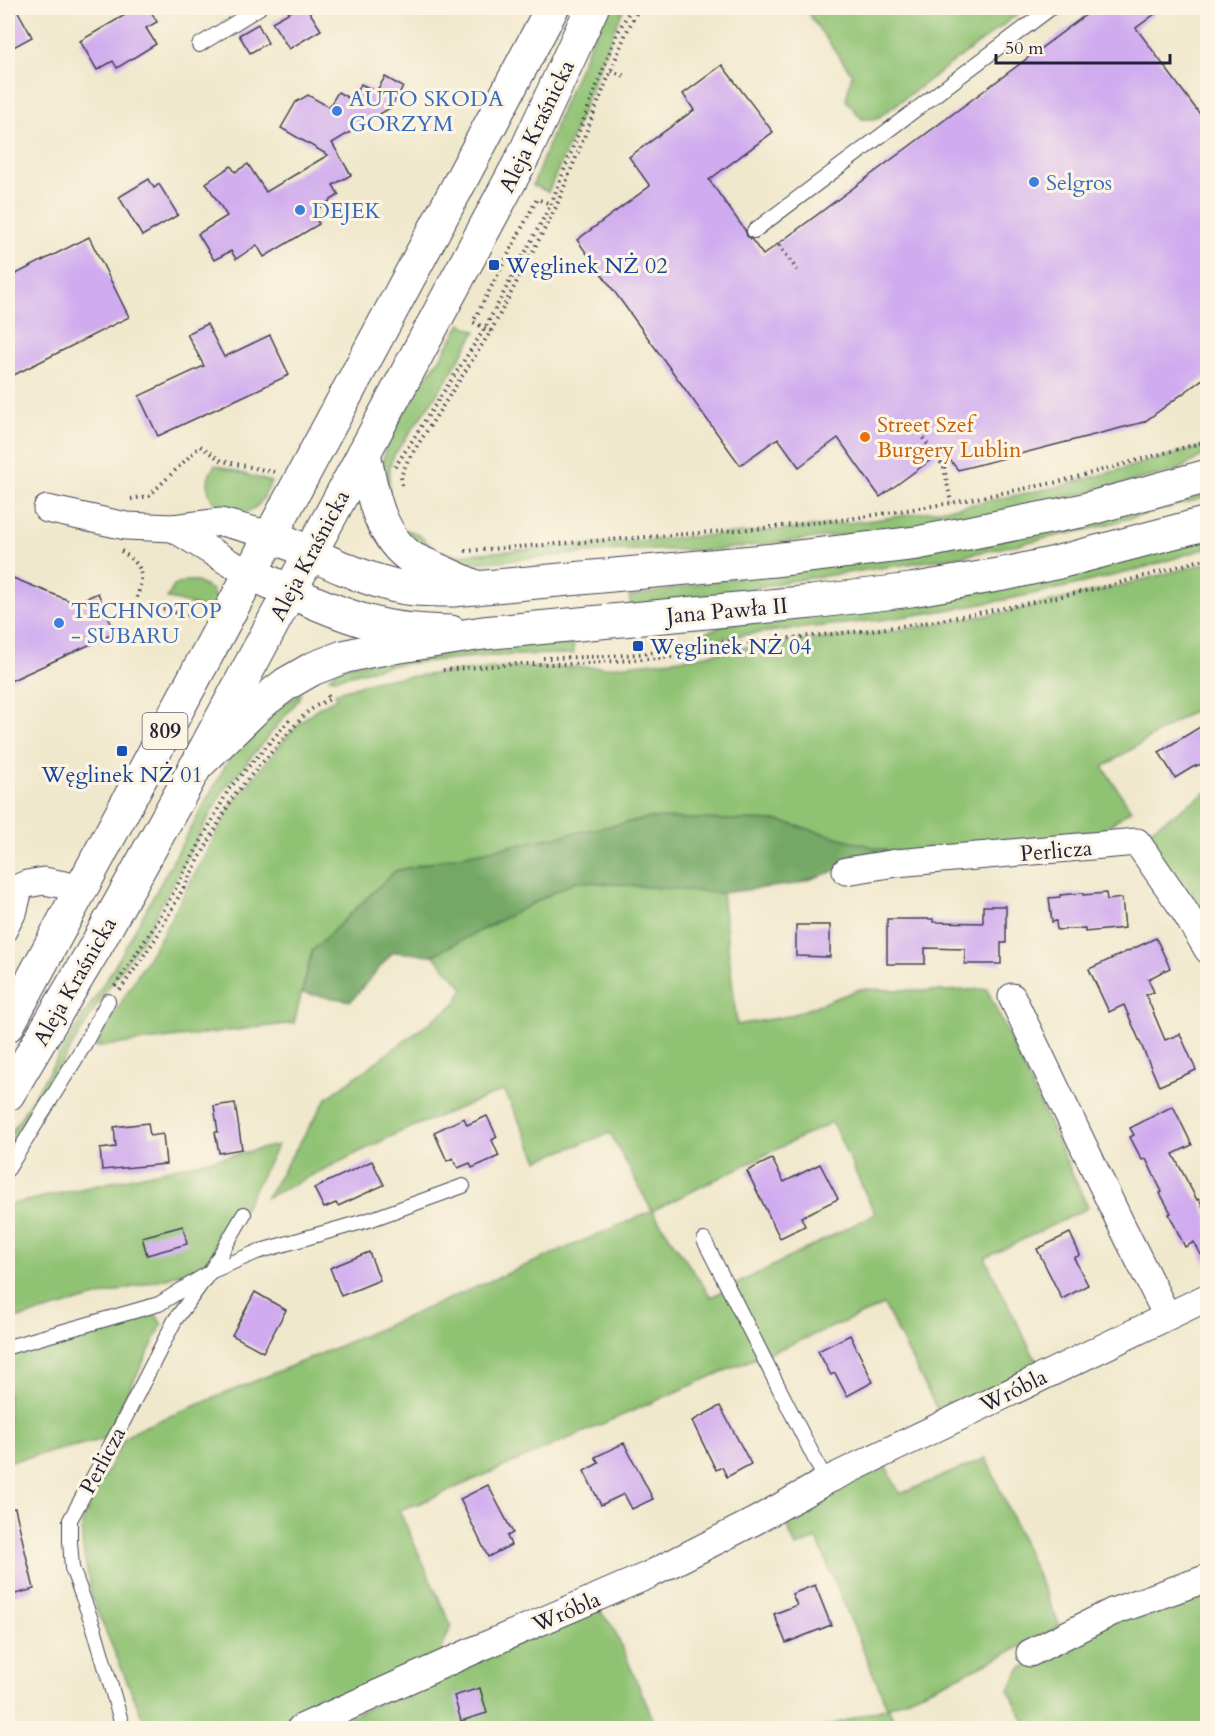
<svg xmlns="http://www.w3.org/2000/svg" width="1215" height="1736" viewBox="0 0 1215 1736" font-family="Cardo,serif">
<style>
.green{fill:#90c273;stroke:#597257;stroke-width:1.5;fill-rule:evenodd}
.forest{fill:#74a865;stroke:#4b6550;stroke-width:1.5}
.building{fill:#d0abef}
.lines{fill:none;stroke-linecap:round;stroke-linejoin:round}
.service-casing{stroke:#414051;stroke-width:16}
.minor-casing{stroke:#414051;stroke-width:29}
.secondary-casing{stroke:#414051;stroke-width:35}
.primary-casing{stroke:#414051;stroke-width:35}
.path{stroke:#414051;stroke-width:4;stroke-dasharray:1.5 4.5;stroke-linecap:butt}
.service{stroke:#fff;stroke-width:14}
.minor{stroke:#fff;stroke-width:27}
.secondary{stroke:#fff;stroke-width:33}
.primary{stroke:#fff;stroke-width:33}
.shop-dot{fill:#3f7fe0;stroke:#fcf5e5;stroke-width:2}
.transit-dot{fill:#1a4fb4;stroke:#fcf5e5;stroke-width:2}
.food-dot{fill:#e8710a;stroke:#fcf5e5;stroke-width:2}
.labels{text-anchor:middle;stroke-width:6;stroke-linejoin:round;paint-order:stroke}
.shield{fill:#fcf5e5;stroke:#63616e;stroke-width:1.5}
.shield-label{font-size:21px;font-weight:bold;fill:#22223b}
.shop-label{font-size:22px;fill:#366cbe;stroke:#fcf5e5;text-anchor:start}
.street-label{font-size:22px;fill:#22223b;stroke:#fcf5e5}
.transit-label{font-size:22px;fill:#164399;stroke:#fcf5e5;text-anchor:start}
.food-label{font-size:22px;fill:#c56008;stroke:#fcf5e5;text-anchor:start}
</style>
<rect width="100%" height="100%" fill="#fcf5e5"/>
<filter id="ink" filterUnits="userSpaceOnUse"><feTurbulence type="fractalNoise" baseFrequency=".0167" numOctaves="2"/><feDisplacementMap in="SourceGraphic" scale="12" xChannelSelector="R" yChannelSelector="G"/><feConvolveMatrix kernelMatrix="1 2 1 2 8 2 1 2 1" color-interpolation-filters="sRGB"/></filter>
<filter id="wash" filterUnits="userSpaceOnUse"><feTurbulence type="fractalNoise" baseFrequency=".008" numOctaves="4" result="noise"/><feDisplacementMap in="SourceGraphic" scale="24" xChannelSelector="R" yChannelSelector="G"/><feGaussianBlur stdDeviation="1.35" result="paint"/><feColorMatrix in="noise" values="0 0 0 0 0 0 0 0 0 0 0 0 0 0 0 0 0 1.4 0 .05"/><feComposite in="paint" operator="in"/></filter>
<g filter="url(#wash)">
<rect width="100%" height="100%" fill="#f0e8cc"/>
<g class="green">
<path d="M606,8H624L612,35L573,135L548,192L533,185L565,101Z"/>
<path d="M804,8H1026L879,117L875,119H862L846,100L852,74Z"/>
<path d="M461,324L476,331L446,381L394,455L389,468V498L382,463L387,442L411,398L441,357Z"/>
<path d="M1207,445V453L1178,470L985,518L716,550H619L489,562L449,563L437,561L404,530C418,530 425,543 437,550C443,553 449,554 456,555L781,530L874,520L963,506L1061,486Z"/>
<path d="M215,465L271,482C267,489 264,500 257,506C239,522 205,508 208,482C208,476 212,470 215,465Z"/>
<path d="M1207,490V497L1098,527L963,556L790,581L697,599L631,606L629,597Z"/>
<path d="M1207,537V548C1180,556 1152,566 1124,573C1046,593 967,608 887,619C826,627 765,629 705,642L704,633L727,624Z"/>
<path d="M1207,563V702L1103,767L1131,810L1092,837L891,852L779,821L650,818L455,857L395,871L312,951L294,1023L96,1047L108,1024L160,938L233,803L285,739L305,718L318,708L337,698L335,693L377,680L492,668L608,667L691,658L751,646L870,634L926,626L1007,612L1115,587Z"/>
<path d="M186,581H195L212,590L217,604L215,611L167,598L174,586Z"/>
<path d="M516,643L573,644L574,654C511,654 449,657 388,666C373,668 340,680 329,678L340,666Z"/>
<path d="M301,694L299,699L223,791L142,940L104,994L8,1151V1138L117,962L238,743L260,716Z"/>
<path d="M1207,792V937L1146,833Z"/>
<path d="M576,881L722,893L737,1025L789,1016L860,989L945,991L987,989L1088,1208L985,1258L1041,1371L941,1417L884,1305L782,1348L743,1363L420,1503L399,1510L451,1625L440,1655L279,1728H147L92,1599L82,1544V1523L93,1498L125,1437L141,1428L330,1350L652,1211L610,1133L538,1160L504,1090L402,1131L266,1198L327,1098L456,1003L464,988L433,955ZM832,1122L875,1214L711,1297L652,1211Z"/>
<path d="M278,1145L216,1261L166,1278L8,1321V1205Z"/>
<path d="M155,1313L162,1325L104,1439L8,1462V1354L144,1314Z"/>
<path d="M986,1458L1060,1627L977,1668L888,1707L898,1728H822L887,1707L817,1539L796,1547L786,1524L793,1515L884,1463L900,1494Z"/>
<path d="M1207,1587V1728H1028L1009,1691L1020,1669L1111,1621Z"/>
<path d="M598,1609L613,1627L657,1728H322Z"/>
</g>
<path class="forest" d="M650,818L779,821L891,852L796,884L722,893L576,881L433,955L393,952L351,1001L302,993L312,951L395,871L455,857Z"/>
<g id="blocks">
<g class="building">
<path d="M8,8H16L32,37L8,50Z"/>
<path d="M137,8H149L157,22L146,28L156,44L117,68L113,61L97,70L80,41Z"/>
<path d="M297,8H307L321,30L289,49L272,22Z"/>
<path d="M1095,8H1163L1136,28L1208,125V375L1144,422L958,470L943,451L880,497L838,438L799,467L778,438L740,465L577,240L650,186L629,157L694,110L683,94L722,65L773,132L709,180L745,230L747,236L752,240L763,255Z"/>
<path d="M258,24L268,43L250,53L239,35Z"/>
<path d="M385,77L403,87L390,108L332,143L351,175L333,185L339,195L312,212L319,224L264,257L257,245L236,259L231,251L214,260L198,234L227,216L206,183L231,166L235,172L248,164L266,192L328,155L281,128L296,102L308,95L329,107L338,92L352,100L361,84L376,92Z"/>
<path d="M149,179L154,188L159,184L178,215L142,236L119,197Z"/>
<path d="M89,237L129,317L8,378V278Z"/>
<path d="M207,324L224,357L270,335L289,375L158,436L139,396L204,366L187,334Z"/>
<path d="M8,576L75,603L98,593L115,633L8,682Z"/>
<path d="M1208,722V762L1193,767L1175,778L1159,752Z"/>
<path d="M1083,893V895L1106,893L1107,900L1122,898L1125,928L1085,932V928L1057,930L1056,921L1052,922L1049,898L1060,897V895Z"/>
<path d="M983,906H1006V943H1001V964H965V949L925,948V964H887V919H933V922L983,923Z"/>
<path d="M796,925H830V957L796,956Z"/>
<path d="M1156,938L1170,968L1148,979L1154,992L1146,995L1165,1040L1180,1034L1196,1070L1159,1086L1124,1005L1109,1012L1089,969Z"/>
<path d="M235,1103L242,1149L219,1153L215,1132H218L214,1106Z"/>
<path d="M1173,1106L1192,1145L1173,1154L1197,1200L1199,1199L1208,1217V1267L1194,1242L1185,1247L1169,1214L1171,1213L1160,1193L1162,1192L1146,1159L1142,1160L1130,1137L1134,1135L1130,1128Z"/>
<path d="M487,1116L497,1137L492,1140L499,1156L472,1168L470,1163L458,1168L453,1158L447,1161L434,1132L464,1118L467,1125Z"/>
<path d="M148,1123L150,1136L163,1134L166,1164L102,1170L100,1149L116,1147L114,1127Z"/>
<path d="M772,1159L784,1182L820,1164L838,1199L801,1217L805,1226L780,1238L747,1171Z"/>
<path d="M372,1161L384,1185L338,1206L336,1203L324,1208L314,1188Z"/>
<path d="M183,1226L187,1244L147,1255L142,1237Z"/>
<path d="M1070,1233L1080,1255L1074,1258L1088,1285L1062,1299L1037,1249Z"/>
<path d="M369,1252L380,1280L341,1296L330,1268Z"/>
<path d="M255,1292L286,1310L263,1352L232,1335Z"/>
<path d="M850,1335L873,1382L847,1396L835,1373L831,1375L818,1351Z"/>
<path d="M720,1406L751,1464L727,1477L722,1467L716,1470L692,1421Z"/>
<path d="M624,1443L653,1499L632,1509L624,1494L601,1505L584,1471L599,1463L595,1457Z"/>
<path d="M488,1485L513,1533L507,1536L511,1545L488,1557L460,1499Z"/>
<path d="M15,1508L34,1589L8,1596V1509Z"/>
<path d="M815,1585L831,1625L786,1643L774,1614L797,1605L792,1594Z"/>
<path d="M480,1688L487,1713L461,1721L454,1696Z"/>
</g>
</g>
</g>
<g filter="url(#ink)">
<use href="#blocks" fill-opacity="0" stroke="#414051" stroke-width="1.5"/>
<g class="lines">
<g class="service-casing">
<g id="service">
<path d="M199,45L259,8"/>
<path d="M754,231L1051,8"/>
<path d="M8,935L20,912L27,884"/>
<path d="M8,1169L83,1047L108,1001"/>
<path d="M704,1240L826,1481"/>
<path d="M8,1347L159,1304L210,1272L257,1252L372,1219L463,1186"/>
<path d="M123,1728L94,1628L72,1568L70,1541V1520L123,1422L175,1320L210,1272L244,1214"/>
</g>
</g>
<g class="minor-casing">
<g id="minor">
<path d="M47,509L126,526L173,528L221,522L271,535"/>
<path d="M173,528L230,563L250,573"/>
<path d="M846,871L896,863L1137,842L1182,907L1208,950"/>
<path d="M8,892L27,884L44,881L80,888"/>
<path d="M1012,997L1120,1222L1167,1316"/>
<path d="M1030,1653L1112,1612L1208,1578"/>
<path d="M301,1728L477,1649L649,1575L755,1521L826,1481L1208,1297"/>
</g>
</g>
<g class="secondary-casing">
<g id="secondary">
<path d="M364,453C372,491 378,536 413,559L478,588"/>
<path d="M271,535L459,184L552,8"/>
<path d="M250,573C289,591 331,612 372,623C397,630 424,631 451,632"/>
<path d="M201,757L525,153L592,8"/>
</g>
</g>
<g class="primary-casing">
<g id="primary">
<path d="M8,1025L271,535C309,552 347,573 388,584C409,590 431,590 453,590L774,560L917,543L1080,511L1208,476"/>
<path d="M8,1094L96,946L196,766L260,704L286,684L312,669L343,657L369,651L483,633L812,602L911,590L1009,573L1055,563L1208,523"/>
</g>
</g>
<g class="path">
<path d="M611,71L627,77"/>
<path d="M779,245L797,270"/>
<path d="M491,331L473,322L537,199L551,204"/>
<path d="M923,438L944,467L951,503"/>
<path d="M395,467L485,328L551,204L616,36L631,8"/>
<path d="M402,485L401,476L408,460L491,331L556,207L626,33L639,8"/>
<path d="M131,499L149,496L200,446L222,461L274,472"/>
<path d="M121,551C145,567 144,574 136,601"/>
<path d="M465,551L764,528L849,519L951,503L1058,482L1208,441"/>
<path d="M163,609L196,619"/>
<path d="M543,658C608,657 675,654 738,639"/>
<path d="M443,670L514,664H574L671,657L705,652L750,642L873,630L936,621L1015,606L1109,586L1208,558"/>
<path d="M115,986L158,921L229,789L291,718"/>
<path d="M120,990L156,938L234,795L305,714L316,706L330,699L326,693"/>
</g>
<use href="#service" class="service"/>
<use href="#minor" class="minor"/>
<use href="#secondary" class="secondary"/>
<use href="#primary" class="primary"/>
</g>
</g>
<g class="shop-dot">
<circle cx="337" cy="111" r="6"/>
<circle cx="1034" cy="182" r="6"/>
<circle cx="300" cy="210" r="6"/>
<circle cx="59" cy="623" r="6"/>
</g>
<g class="transit-dot">
<rect x="488" y="259" width="12" height="12" rx="3"/>
<rect x="632" y="640" width="12" height="12" rx="3"/>
<rect x="116" y="745" width="12" height="12" rx="3"/>
</g>
<circle class="food-dot" cx="865" cy="437" r="6"/>
<g class="labels">
<rect class="shield" x="142.5" y="713" width="45" height="36" rx="4.5"/>
<g class="shield-label">
<text x="165" y="738">809</text>
</g>
<g class="shop-label">
<text x="349" y="106">AUTO SKODA<tspan x="349" dy="25">GORZYM</tspan></text>
<text x="1046" y="190">Selgros</text>
<text x="312" y="218">DEJEK</text>
<text x="71" y="618">TECHNOTOP<tspan x="71" dy="25">- SUBARU</tspan></text>
</g>
<g class="street-label">
<text transform="translate(536 126) rotate(-64)" y="8">Aleja Kraśnicka</text>
<text transform="translate(309 555) rotate(-62)" y="8">Aleja Kraśnicka</text>
<text transform="translate(727 610) rotate(-5)" y="8">Jana Pawła II</text>
<text transform="translate(1056 850) rotate(-5)" y="8">Perlicza</text>
<text transform="translate(74 981) rotate(-60)" y="8">Aleja Kraśnicka</text>
<text transform="translate(1013 1390) rotate(-26)" y="8">Wróbla</text>
<text transform="translate(102 1460) rotate(-62)" y="8">Perlicza</text>
<text transform="translate(566 1611) rotate(-23)" y="8">Wróbla</text>
</g>
<g class="transit-label">
<text x="506" y="273">Węglinek NŻ 02</text>
<text x="650" y="654">Węglinek NŻ 04</text>
<text x="122" y="782" text-anchor="middle">Węglinek NŻ 01</text>
</g>
<g class="food-label">
<text x="877" y="432">Street Szef<tspan x="877" dy="25">Burgery Lublin</tspan></text>
</g>
</g>
<rect width="1215" height="1736" fill="none" stroke="#fcf5e5" stroke-width="30"/>
<path d="M996 54v9h174v-9" fill="none" stroke="#22223b" stroke-width="3"/>
<text x="1005" y="54" font-size="18" fill="#22223b" stroke="#fcf5e5" stroke-width="4.5" paint-order="stroke">50 m</text>
</svg>
